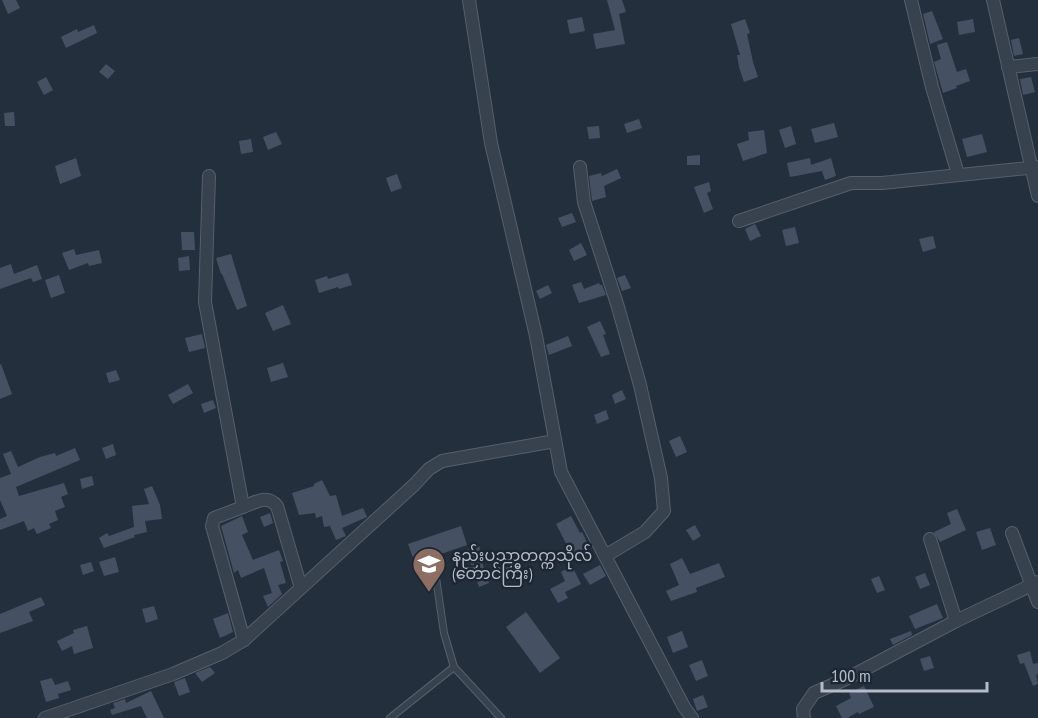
<svg xmlns="http://www.w3.org/2000/svg" width="1038" height="718" viewBox="0 0 1038 718" font-family="'PT Sans Narrow','Noto Sans Myanmar',sans-serif">
<style>
.building{fill:#455162}
.lines{fill:none;stroke-linecap:round;stroke-linejoin:round}
.lane-casing{stroke:#565f6c;stroke-width:8}
.street-casing{stroke:#565f6c;stroke-width:14}
.lane{stroke:#38414e;stroke-width:6}
.street{stroke:#38414e;stroke-width:12}
.labels{text-anchor:middle;stroke-width:5;stroke-linejoin:round;paint-order:stroke}
.poi-label{font-size:16px;fill:#b4bcc9;stroke:#1d2633;text-anchor:start}
</style>
<rect width="100%" height="100%" fill="#242f3e"/>
<g class="building">
<path d="M2,0H16L20,8L8,14Z"/>
<path d="M607,0H622L626,12L619,14L625,44L596,49L593,34L615,30Z"/>
<path d="M932,11L943,39L930,44L923,14Z"/>
<path d="M582,17L585,31L570,34L567,20Z"/>
<path d="M745,19L750,33L747,34L753,62L758,77L744,82L739,67L737,55H740L731,24Z"/>
<path d="M973,19L975,32L959,35L957,22Z"/>
<path d="M94,25L97,33L66,48L61,37L77,29L78,32Z"/>
<path d="M1019,38L1023,54L1014,56L1011,40Z"/>
<path d="M947,42L957,72L966,69L970,81L956,86L957,88L943,93L934,62L941,59L937,45Z"/>
<path d="M106,64L115,71L108,79L99,72Z"/>
<path d="M46,77L53,90L44,95L37,82Z"/>
<path d="M1031,77L1035,92L1023,95L1020,79Z"/>
<path d="M14,112L15,126H5L4,113Z"/>
<path d="M639,119L642,128L627,133L624,124Z"/>
<path d="M834,123L838,137L815,143L811,129Z"/>
<path d="M599,126L600,138L589,139L587,127Z"/>
<path d="M791,126L796,144L785,148L779,130Z"/>
<path d="M764,130L767,153L743,161L737,144L749,140L748,132Z"/>
<path d="M276,132L282,144L268,150L263,137Z"/>
<path d="M982,134L987,152L967,157L962,139Z"/>
<path d="M251,139L253,152L241,154L239,141Z"/>
<path d="M700,155V165H687V156Z"/>
<path d="M76,158L81,176L60,184L55,166Z"/>
<path d="M810,158L811,165L831,158L836,176L825,180L822,171L790,177L787,163Z"/>
<path d="M617,169L621,178L604,186L606,197L592,201L589,176L601,173L602,176Z"/>
<path d="M397,174L402,188L391,192L386,178Z"/>
<path d="M709,182L711,191L707,193L713,209L704,213L694,187Z"/>
<path d="M572,213L576,222L562,227L558,218Z"/>
<path d="M755,224L761,236L750,241L745,229Z"/>
<path d="M795,227L799,243L786,246L782,230Z"/>
<path d="M181,232H194L195,250H182Z"/>
<path d="M933,236L936,248L923,252L919,239Z"/>
<path d="M581,243L587,255L574,261L569,250Z"/>
<path d="M74,249L76,255L99,250L102,263L89,266L88,263L69,270L62,253Z"/>
<path d="M231,254L247,306L237,310L222,274H221L216,258Z"/>
<path d="M189,256L190,270L179,271L178,258Z"/>
<path d="M11,264L14,274L37,265L42,279L33,282L31,278L0,289V268Z"/>
<path d="M348,273L352,285L339,289L338,287L319,293L315,280L327,276L328,279Z"/>
<path d="M59,275L65,293L51,298L45,280Z"/>
<path d="M625,275L631,288L622,291L617,278Z"/>
<path d="M581,282L584,289L599,283L600,285H602L606,295L579,303L572,285Z"/>
<path d="M548,285L552,293L540,299L536,291Z"/>
<path d="M283,305L291,324L273,331L265,313Z"/>
<path d="M600,321L606,334L603,335L610,354L601,357L587,327Z"/>
<path d="M202,334L205,348L189,352L185,338Z"/>
<path d="M568,336L572,346L549,355L546,345Z"/>
<path d="M283,363L288,377L271,382L267,368Z"/>
<path d="M1,364L12,394L0,399V365Z"/>
<path d="M116,370L120,380L109,383L106,373Z"/>
<path d="M188,384L193,393L173,404L168,395Z"/>
<path d="M622,390L626,399L615,404L612,395Z"/>
<path d="M213,400L216,408L204,413L201,404Z"/>
<path d="M606,410L609,419L597,424L594,415Z"/>
<path d="M680,436L687,452L676,457L669,441Z"/>
<path d="M113,444L116,455L106,459L102,448Z"/>
<path d="M75,448L80,460L16,487L19,496L64,483L68,494L61,497L65,507L55,511L58,520L49,524L51,528L37,534L34,528L28,531L24,521L0,530V519L7,516L0,500V478L11,474L3,454L11,451L18,467L40,457L55,453L56,456Z"/>
<path d="M92,476L94,485L82,489L80,479Z"/>
<path d="M322,480L330,496L336,495L342,516L363,508L367,517L342,528L346,536L336,540L330,526L324,527L322,516L316,518L315,513L299,515L292,493L314,486V484Z"/>
<path d="M152,486L160,505L162,519L145,521L147,532L134,535L135,537L104,548L99,538L107,533L109,536L134,527L132,506L149,504L144,489Z"/>
<path d="M957,509L966,530L940,542L934,532L951,524L947,513Z"/>
<path d="M270,513L273,523L264,527L260,517Z"/>
<path d="M242,516L248,532L242,535L253,560L279,550L283,561L280,562L286,583L278,585L282,594L268,607L263,596L272,593L264,568L241,578L238,570L234,573L221,526Z"/>
<path d="M571,516L580,533L582,532L589,546L572,555L556,524Z"/>
<path d="M695,525L701,536L693,541L686,530Z"/>
<path d="M461,526L467,545L415,563L408,544Z"/>
<path d="M990,528L996,545L982,550L976,532Z"/>
<path d="M479,546L482,555L480,556L489,583L479,587L466,550Z"/>
<path d="M115,557L119,572L104,576L99,562Z"/>
<path d="M682,558L690,574L719,563L725,577L696,588L697,592L671,601L666,591L679,585L670,564Z"/>
<path d="M91,562L94,571L83,575L80,565Z"/>
<path d="M600,565L606,576L590,585L583,574Z"/>
<path d="M572,566L581,584L565,592L568,598L558,603L550,589L565,581L561,572Z"/>
<path d="M925,573L930,585L920,589L915,577Z"/>
<path d="M879,576L885,590L877,593L871,579Z"/>
<path d="M41,597L45,605L29,612L33,621L0,633V614Z"/>
<path d="M937,604L943,618L915,629L909,616Z"/>
<path d="M154,606L158,619L146,623L142,609Z"/>
<path d="M526,612L560,658L540,673L506,627Z"/>
<path d="M228,613L233,632L220,638L213,619Z"/>
<path d="M87,626L93,648L74,654L72,646L62,651L57,641L74,633L73,630Z"/>
<path d="M682,631L688,647L673,653L667,637Z"/>
<path d="M911,631L912,635L893,645L890,639Z"/>
<path d="M1030,651L1033,664L1038,663V674L1036,675L1038,684L1033,686L1024,663L1020,664L1017,655Z"/>
<path d="M930,656L934,668L924,671L920,659Z"/>
<path d="M702,660L708,676L696,681L689,665Z"/>
<path d="M210,667L215,673L202,682L195,673Z"/>
<path d="M52,678L55,685L68,681L71,690L58,694L59,698L46,702L40,681Z"/>
<path d="M185,678L190,692L179,696L174,682Z"/>
<path d="M864,686L874,707L859,714L858,712L847,718H842L836,706L851,698L849,693Z"/>
<path d="M151,691L164,718H147L141,706L112,715L110,710L115,708L113,703L125,699L126,703Z"/>
<path d="M703,695L708,707L697,711L693,699Z"/>
</g>
<g class="lines">
<g class="lane-casing">
<g id="lane">
<path d="M436,578L444,633L454,667L501,718"/>
<path d="M390,718L454,667"/>
</g>
</g>
<g class="street-casing">
<g id="street">
<path d="M469,0L491,143L536,336L561,472L684,707L692,718"/>
<path d="M911,0L932,87L958,174"/>
<path d="M993,0L1038,196"/>
<path d="M1008,67L1038,64"/>
<path d="M580,167L584,202L618,307L640,385L661,478L664,511L645,532L605,556"/>
<path d="M209,176L205,302L243,507C256,502 267,494 277,506L301,588"/>
<path d="M739,221L851,183H882L1038,167"/>
<path d="M243,507L214,518L212,526L244,640"/>
<path d="M1012,533L1038,602"/>
<path d="M930,539L956,621"/>
<path d="M45,718L173,674L222,653L244,640L414,485L429,469L442,461L555,441"/>
<path d="M804,718L803,709L814,693L848,678L956,621L1038,582"/>
</g>
</g>
<use href="#lane" class="lane"/>
<use href="#street" class="street"/>
</g>
<defs>
<g id="university-pin" transform="scale(1.725)"><path d="M0 17L-7.5 6A9.5 9.5 0 1 1 7.5 6Z" fill="#8d6e63" stroke="#1d2633"/><path d="M0-5L7-2L0 1L-7-2ZM-4 1L0 2.5L4 1V4Q0 6-4 4Z" fill="#fff"/></g>
</defs>
<g fill-rule="evenodd">
<use href="#university-pin" x="429" y="564"/>
</g>
<g class="labels">
<g class="poi-label">
<text x="452" y="561">နည်းပညာတက္ကသိုလ်<tspan x="452" dy="18">(တောင်ကြီး)</tspan></text>
</g>
</g>
<path d="M822 682v9h165v-9" fill="none" stroke="#b4bcc9" stroke-width="3"/>
<text x="831" y="682" font-size="18" fill="#b4bcc9" stroke="#1d2633" stroke-width="4.5" paint-order="stroke">100 m</text>
</svg>
